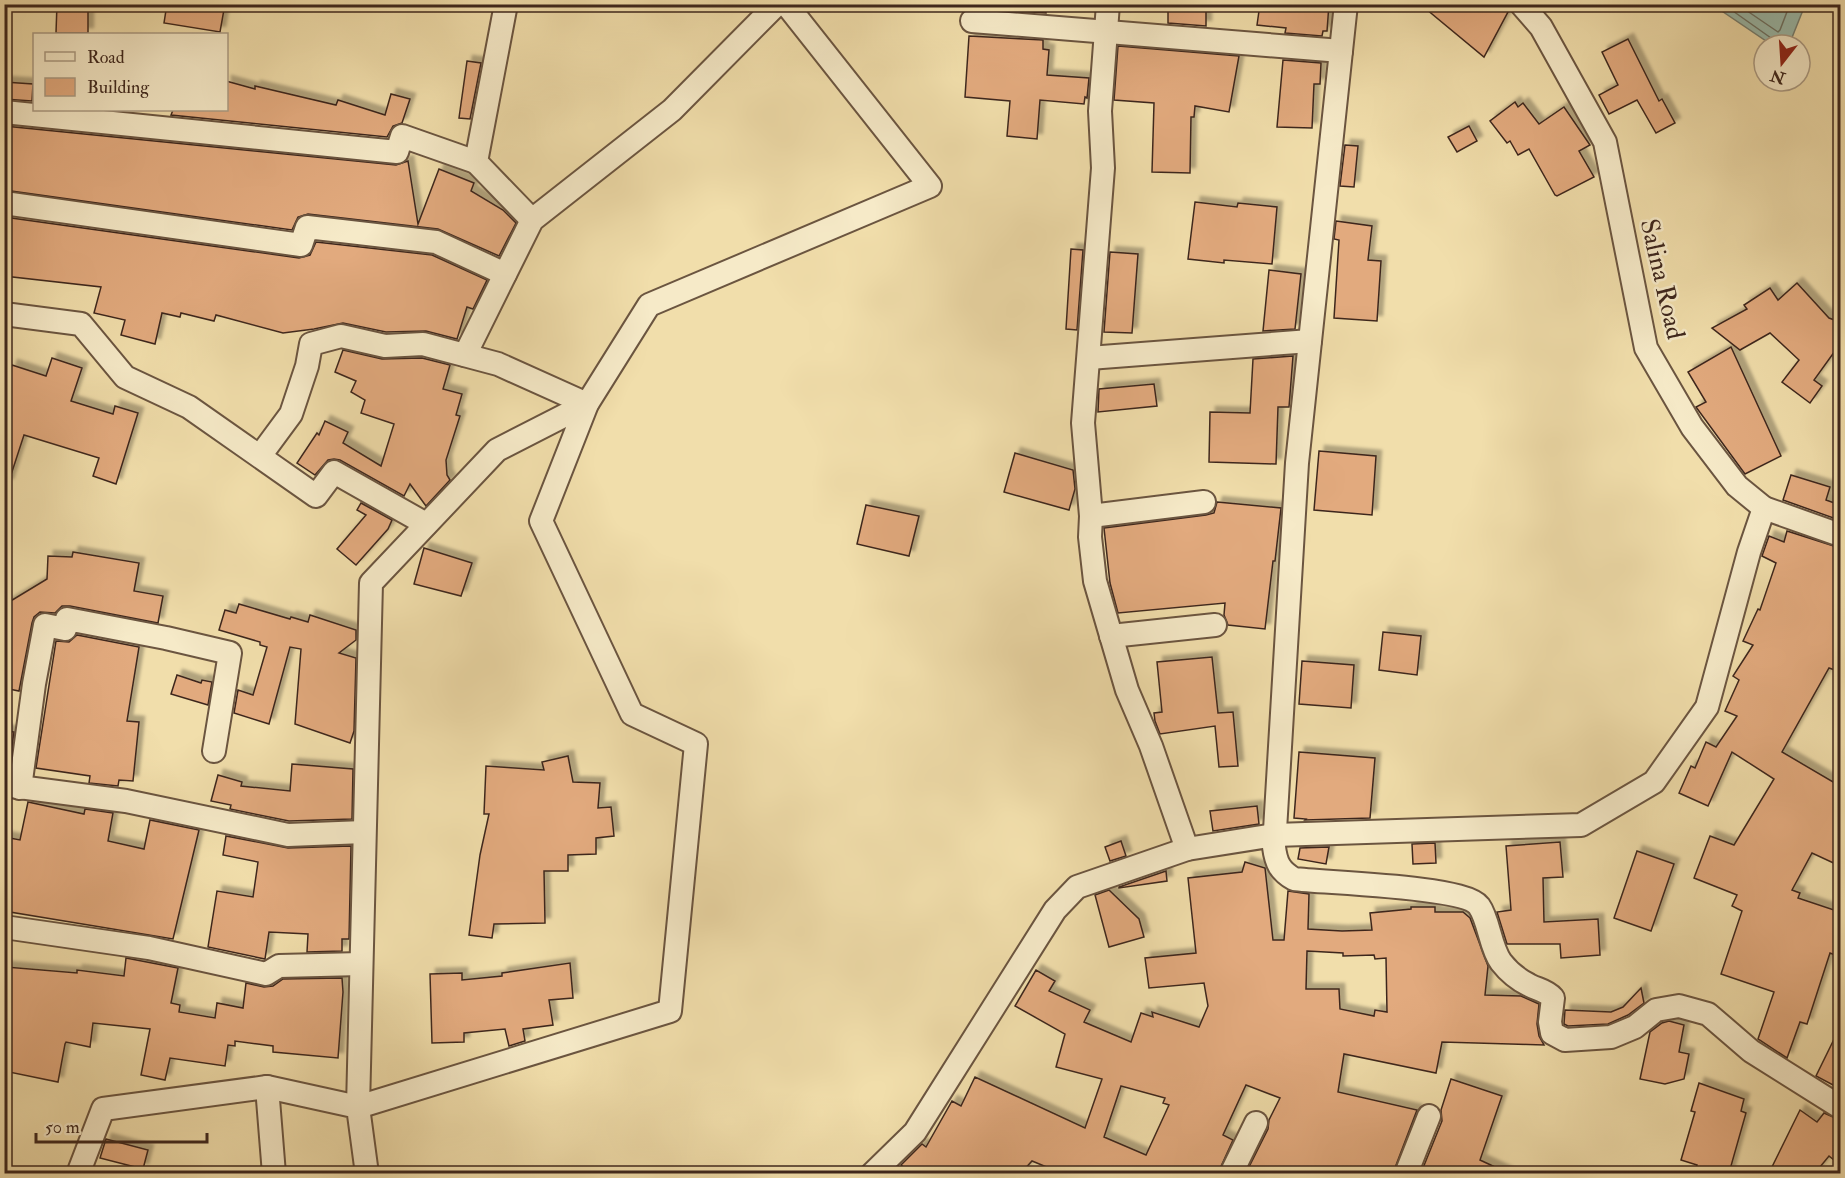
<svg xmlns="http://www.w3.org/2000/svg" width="1845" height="1178" viewBox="0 0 1845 1178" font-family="'IM FELL Double Pica',serif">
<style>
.water{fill:#9bbcad;stroke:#768073;stroke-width:1.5}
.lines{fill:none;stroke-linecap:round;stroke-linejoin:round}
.shore{stroke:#6c7265;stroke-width:1.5}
.building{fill:#e2aa7e;stroke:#3e271d;stroke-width:1.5;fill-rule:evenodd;filter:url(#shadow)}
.minor-casing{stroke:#6b5540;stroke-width:26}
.minor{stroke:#f6eac8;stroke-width:22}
.labels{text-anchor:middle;stroke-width:5;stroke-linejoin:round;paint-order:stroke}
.street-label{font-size:26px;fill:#3e271d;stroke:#f6eac8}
</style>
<defs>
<filter id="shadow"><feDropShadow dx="5.5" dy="-5.5" stdDeviation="1.5" flood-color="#0004"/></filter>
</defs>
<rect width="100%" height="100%" fill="#f1deab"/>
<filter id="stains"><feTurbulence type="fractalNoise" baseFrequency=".00333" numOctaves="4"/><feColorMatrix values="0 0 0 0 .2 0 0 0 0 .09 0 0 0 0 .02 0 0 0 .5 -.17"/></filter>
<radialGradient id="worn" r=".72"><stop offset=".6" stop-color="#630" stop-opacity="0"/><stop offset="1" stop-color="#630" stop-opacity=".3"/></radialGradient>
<path class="water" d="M1713,5H1805L1789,45H1772Z"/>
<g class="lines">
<g class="shore">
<path d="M1723,4L1771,38L1774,45"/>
<path d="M1737,4L1778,32L1780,30L1790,4"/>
</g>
</g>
<g class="building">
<path d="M57,4H88V33H56Z"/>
<path d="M167,4H225L220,32L164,23Z"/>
<path d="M1002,4H1046V13L1001,10Z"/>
<path d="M1168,4H1206V26L1168,23Z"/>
<path d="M1260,4H1329L1327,31H1323L1322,36L1285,33L1286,28L1257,25Z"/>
<path d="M1420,4H1508L1509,10L1484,57Z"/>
<path d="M969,36L1043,40V49L1049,50L1047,75L1089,78L1087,98L1085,97L1084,104L1040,100L1037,139L1007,136L1010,101L965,97Z"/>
<path d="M1628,39L1659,101L1662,99L1675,123L1656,133L1637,100L1609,114L1599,95L1618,85L1602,52Z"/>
<path d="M1118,46L1239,56L1229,112L1195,106L1194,117H1191L1190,173L1152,172L1154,103L1114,100Z"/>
<path d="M1283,60L1321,63L1320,84H1314L1312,128L1277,127Z"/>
<path d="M467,61L481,63L470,119L459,118Z"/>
<path d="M226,81L255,89V86L336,105L338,100L385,115L391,94L410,99L402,123L393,126L387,137L171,115L173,110H226Z"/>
<path d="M4,82L33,84L32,101L4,99Z"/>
<path d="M1515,102L1518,107L1523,103L1539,124L1564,107L1590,145L1579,151L1594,177L1557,196L1555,195L1529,149L1518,155L1510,141L1507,143L1490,121Z"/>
<path d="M4,126L396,165L408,161L418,224L439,169L474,183L471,191L503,210L516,223L499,256L438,229L308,214L298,217L292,230L4,190Z"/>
<path d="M1469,126L1477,141L1457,152L1448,137Z"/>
<path d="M1345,145L1358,146L1354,187L1340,186Z"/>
<path d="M1195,202L1237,207L1238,203L1277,207L1272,264L1224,260V263L1188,259Z"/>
<path d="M4,217L299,258L310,255L316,242L432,255L487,280L473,309L467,307L457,339L426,331L386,332L343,323L314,329L283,333L216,315L214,321L181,313L180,317L162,313L155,344L121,335L125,320L94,313L101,287L4,276Z"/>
<path d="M1336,221L1372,226L1368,260L1381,261L1377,321L1334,318L1339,240L1334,239Z"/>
<path d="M1071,249L1083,250L1077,330L1066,329Z"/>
<path d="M1110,252L1138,254L1132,333L1104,332Z"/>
<path d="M1269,270L1301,274L1295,329L1263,331Z"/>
<path d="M1797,283L1829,318L1840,322V344L1814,380L1822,386L1810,403L1782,382L1799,360L1770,333L1740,350L1712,328L1747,309L1744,305L1770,288L1778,300Z"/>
<path d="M1731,347L1781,456L1745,474L1696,407L1706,402L1688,372Z"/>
<path d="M343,350L382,359L422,358L450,365L443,389L462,394L456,415L460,416L446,460L447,475L450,480L426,506L410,484L404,496L340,460L334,459L328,460L315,475L297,463L317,433L319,435L325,421L348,432L343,443L381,466L394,424L361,413L365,400L351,392L356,381L335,372Z"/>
<path d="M1293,356L1289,407H1278L1276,464L1209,462L1210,412L1250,413L1253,359Z"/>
<path d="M52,358L82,368L71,401L113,414L115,406L138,413L116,484L93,476L99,458L24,435L8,484L4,483V389L12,365L46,376Z"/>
<path d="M1154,384L1157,406L1098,412L1099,389Z"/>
<path d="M1319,451L1376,456L1372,515L1314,510Z"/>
<path d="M1015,453L1073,470L1075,489L1069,510L1004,492Z"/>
<path d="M1791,475L1830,487L1826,500L1840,505L1839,520L1783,500Z"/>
<path d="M1217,502L1281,508L1275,561H1273L1265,629L1228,625L1224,615L1225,603L1118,613L1110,583L1104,528L1206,515L1214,513Z"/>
<path d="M361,503L392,520L388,529L356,565L337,549L366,515L357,510Z"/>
<path d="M866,505L919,516L909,556L857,544Z"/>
<path d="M1787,531L1840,548V672L1829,668L1782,752L1840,786V866L1812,853L1792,890L1800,893L1798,898L1840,912V940L1835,955L1830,953L1807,1024L1800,1022L1787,1058L1758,1039L1774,992L1721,974L1742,911L1732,906L1737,895L1694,878L1710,836L1734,845L1774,779L1732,752L1708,806L1679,793L1691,766L1695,768L1706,742L1716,747L1737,716L1725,711L1739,680L1733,676L1753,645L1743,641L1758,609L1760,610L1776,563L1762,556L1769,536L1784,542Z"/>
<path d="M424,548L472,563L461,596L414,584Z"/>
<path d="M73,552L139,563L134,591L163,596L158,623L70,606H62L55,613L40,612L34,617L32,623L19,691L4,688V605L47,579L48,556L72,557Z"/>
<path d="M239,604L290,619L291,617L308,622L310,615L356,630V640L339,653L356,658L354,731L350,743L295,724L301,649L290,647L269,724L234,713L238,690L253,695L267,647L260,645V642L219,630L225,610L236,613Z"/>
<path d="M1383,632L1421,636L1417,675L1379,670Z"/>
<path d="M77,635L139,647L127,721L139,722L133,781L119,780L118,786L89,783L90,776L36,768L56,641L69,642Z"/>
<path d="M1212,657L1218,713L1233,712L1238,766L1219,767L1215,726L1160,734L1155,721L1154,713L1162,712L1157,662Z"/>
<path d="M1302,661L1354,665L1351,708L1299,704Z"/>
<path d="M177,675L201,683L202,680L212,682L208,705L171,694Z"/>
<path d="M4,730L14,732L9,766L4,765Z"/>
<path d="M1299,752L1375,758L1370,818L1305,820L1306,819L1294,818Z"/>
<path d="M568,756L573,782L600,783L598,808L611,807L614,836L596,838V854L568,855V871H544L545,923L494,924L492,938L469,935L480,855L489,814H484L486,766L544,770L542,762Z"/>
<path d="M292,764L353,769L352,819L289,821L230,809L231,805L211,801L218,775L242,782L241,786L290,791Z"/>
<path d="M28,802L84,814L85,809L113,813L108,841L144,849L150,820L199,830L173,939L4,911V837L20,840Z"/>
<path d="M1257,806L1259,824L1213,831L1210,811Z"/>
<path d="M226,836L288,848L351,846L349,939H342V951L307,952L308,934L269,932L265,959L208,947L217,891L253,897L258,862L223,855Z"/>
<path d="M1121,841L1126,856L1110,861L1105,847Z"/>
<path d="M1560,842L1563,877L1543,878L1544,922L1598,919L1600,955L1561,958L1560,944H1507L1497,912L1511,910L1506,846Z"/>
<path d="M1435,843L1436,863L1413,864L1412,844Z"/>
<path d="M1329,847L1326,864L1298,859L1300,848Z"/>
<path d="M1637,851L1674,864L1651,931L1614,918Z"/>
<path d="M1245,862L1265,868L1273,940H1284L1288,891L1309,894L1308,929L1342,931L1372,930L1370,913L1411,909V907H1435V912H1463L1470,918L1488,966L1485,995L1521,996L1539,1004L1537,1024L1539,1036L1544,1045L1442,1042L1436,1073L1344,1054L1338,1092L1417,1110L1393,1173H1246L1268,1129L1269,1120L1280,1098L1246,1085L1223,1135L1233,1140L1218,1173H1061L1032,1161L1021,1173H911L901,1165L922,1144L926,1147L952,1101L961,1106L975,1077L1085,1128L1102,1079L1056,1067L1065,1034L1015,1006L1036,970L1055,981L1049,991L1090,1010L1084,1022L1131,1042L1141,1013L1153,1017L1152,1012L1199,1027L1208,1006L1204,983L1149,988L1145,958L1196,953L1188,878L1242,872ZM1307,951L1343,953V956L1374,955L1375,959L1386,958L1387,1012L1375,1010L1374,1016L1340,1009L1339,989H1306ZM1121,1086L1165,1098L1163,1103L1169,1105L1146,1155L1104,1137Z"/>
<path d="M1166,871L1167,881L1119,888V887Z"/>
<path d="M1109,890L1139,919L1144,937L1109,947L1095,895Z"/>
<path d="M126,958L178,968L171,1003L180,1005L179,1012L215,1018L217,1003L243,1008L246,983L264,987L273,986L283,979L342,978L343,992L338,1058L273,1052V1046L235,1041V1046L228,1045L225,1066L170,1058L165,1080L141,1075L150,1029L93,1023L90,1047L66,1042L65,1044L58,1082L4,1071L6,967L77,973V970L124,976Z"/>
<path d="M570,963L573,998L549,1000L553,1025L523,1029L525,1041L509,1046L505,1029L464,1033V1042L432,1043L430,974L462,973V980L502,976V973Z"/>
<path d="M1641,988L1644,1003L1628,1015L1608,1024L1568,1026L1564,1024L1565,1010L1611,1012L1623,1007Z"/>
<path d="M1669,1021L1684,1025L1679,1052L1689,1054L1684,1079L1665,1084L1640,1079L1650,1032L1662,1023Z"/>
<path d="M1840,1027V1070L1833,1085L1816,1076Z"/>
<path d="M1451,1079L1502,1096L1480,1160L1508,1173H1421L1442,1121L1441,1110Z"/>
<path d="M1699,1083L1744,1099L1741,1111L1746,1113L1729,1173H1694L1697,1165L1681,1160L1695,1112L1691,1111Z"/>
<path d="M1800,1110L1817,1122L1824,1113L1840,1120V1165L1829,1156L1815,1173H1769Z"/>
<path d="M106,1139L148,1150L143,1169L100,1158Z"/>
</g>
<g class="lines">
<g class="minor-casing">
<g id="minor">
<path d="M506,4L476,162L532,220"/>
<path d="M1108,4L1100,111L1103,168L1083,423L1091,516L1090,537L1095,581L1127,690L1151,746L1187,849"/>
<path d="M1346,4L1297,463L1274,847C1276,863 1280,871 1294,879C1324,883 1464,886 1479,906C1489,920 1490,947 1501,962C1508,971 1519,980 1529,985C1538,990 1546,990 1553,998L1550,1022L1552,1033L1565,1040L1611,1037L1635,1027L1656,1010L1679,1006L1708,1014L1751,1051L1840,1107"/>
<path d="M1521,4L1541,27L1605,142L1646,348L1692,427L1737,486L1764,508L1840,535"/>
<path d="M972,21L1341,51"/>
<path d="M4,112L397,152L402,136L476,162"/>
<path d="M4,203L301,245L307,227L436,242L505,274"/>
<path d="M4,314L81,324L125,377L189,407L316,496L334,472L426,524"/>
<path d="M465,355L532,220L672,110L777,4"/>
<path d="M1089,358L1310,341"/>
<path d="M587,404L497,450L371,583L358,1107L670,1011L696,744L632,714L541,521L587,404L649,305L930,186L786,4"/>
<path d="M260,456L291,414L307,366L311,344L341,336L385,346L423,344L498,364L587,404"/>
<path d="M1091,516L1204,502"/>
<path d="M1111,636L1215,625"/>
<path d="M4,785L126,801L288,835L364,832"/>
<path d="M20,788L34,684L45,625L65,629L67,619L166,638L230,653L214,751"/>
<path d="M4,927L149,948L266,974L279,966L361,964"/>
<path d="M267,1087L274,1174"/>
<path d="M78,1174L103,1109L267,1087L358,1107L367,1174"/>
<path d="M872,1174L915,1132L1055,910L1077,887L1187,849L1275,835L1581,825L1654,782L1707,707L1749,552L1764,508"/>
<path d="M1231,1174L1256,1123"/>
<path d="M1406,1174L1429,1116"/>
</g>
</g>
<use href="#minor" class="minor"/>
</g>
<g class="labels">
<g class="street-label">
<text transform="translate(1663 279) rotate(77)" y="9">Salina Road</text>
</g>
</g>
<rect width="1845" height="1178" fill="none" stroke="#f1deab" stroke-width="24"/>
<rect x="6" y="6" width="1833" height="1166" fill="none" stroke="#3e271d" stroke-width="3"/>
<rect x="12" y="12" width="1821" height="1154" fill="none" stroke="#3e271d" stroke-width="1.5"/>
<rect x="33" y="33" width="195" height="78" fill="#f6eac8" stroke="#ac9c84" stroke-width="1.5"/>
<rect x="45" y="52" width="30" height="9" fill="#f6eac8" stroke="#ac9c84" stroke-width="1.5"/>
<text x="87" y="63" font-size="18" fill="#3e271d">Road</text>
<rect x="45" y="78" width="30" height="18" fill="#e2aa7e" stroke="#ac9c84" stroke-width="1.5"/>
<text x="87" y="93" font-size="18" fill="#3e271d">Building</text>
<g transform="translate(1782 63) rotate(197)"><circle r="28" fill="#f6eac8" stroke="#ac9c84" stroke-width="1.5"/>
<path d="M0-4.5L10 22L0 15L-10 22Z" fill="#8f2418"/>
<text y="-9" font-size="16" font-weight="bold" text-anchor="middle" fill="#3e271d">N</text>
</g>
<path d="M36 1133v9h171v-9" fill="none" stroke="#3e271d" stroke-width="3"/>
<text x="45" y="1133" font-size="18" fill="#3e271d" stroke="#f6eac8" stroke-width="4.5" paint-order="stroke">50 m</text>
<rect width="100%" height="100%" filter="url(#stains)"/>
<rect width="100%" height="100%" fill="url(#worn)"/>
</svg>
